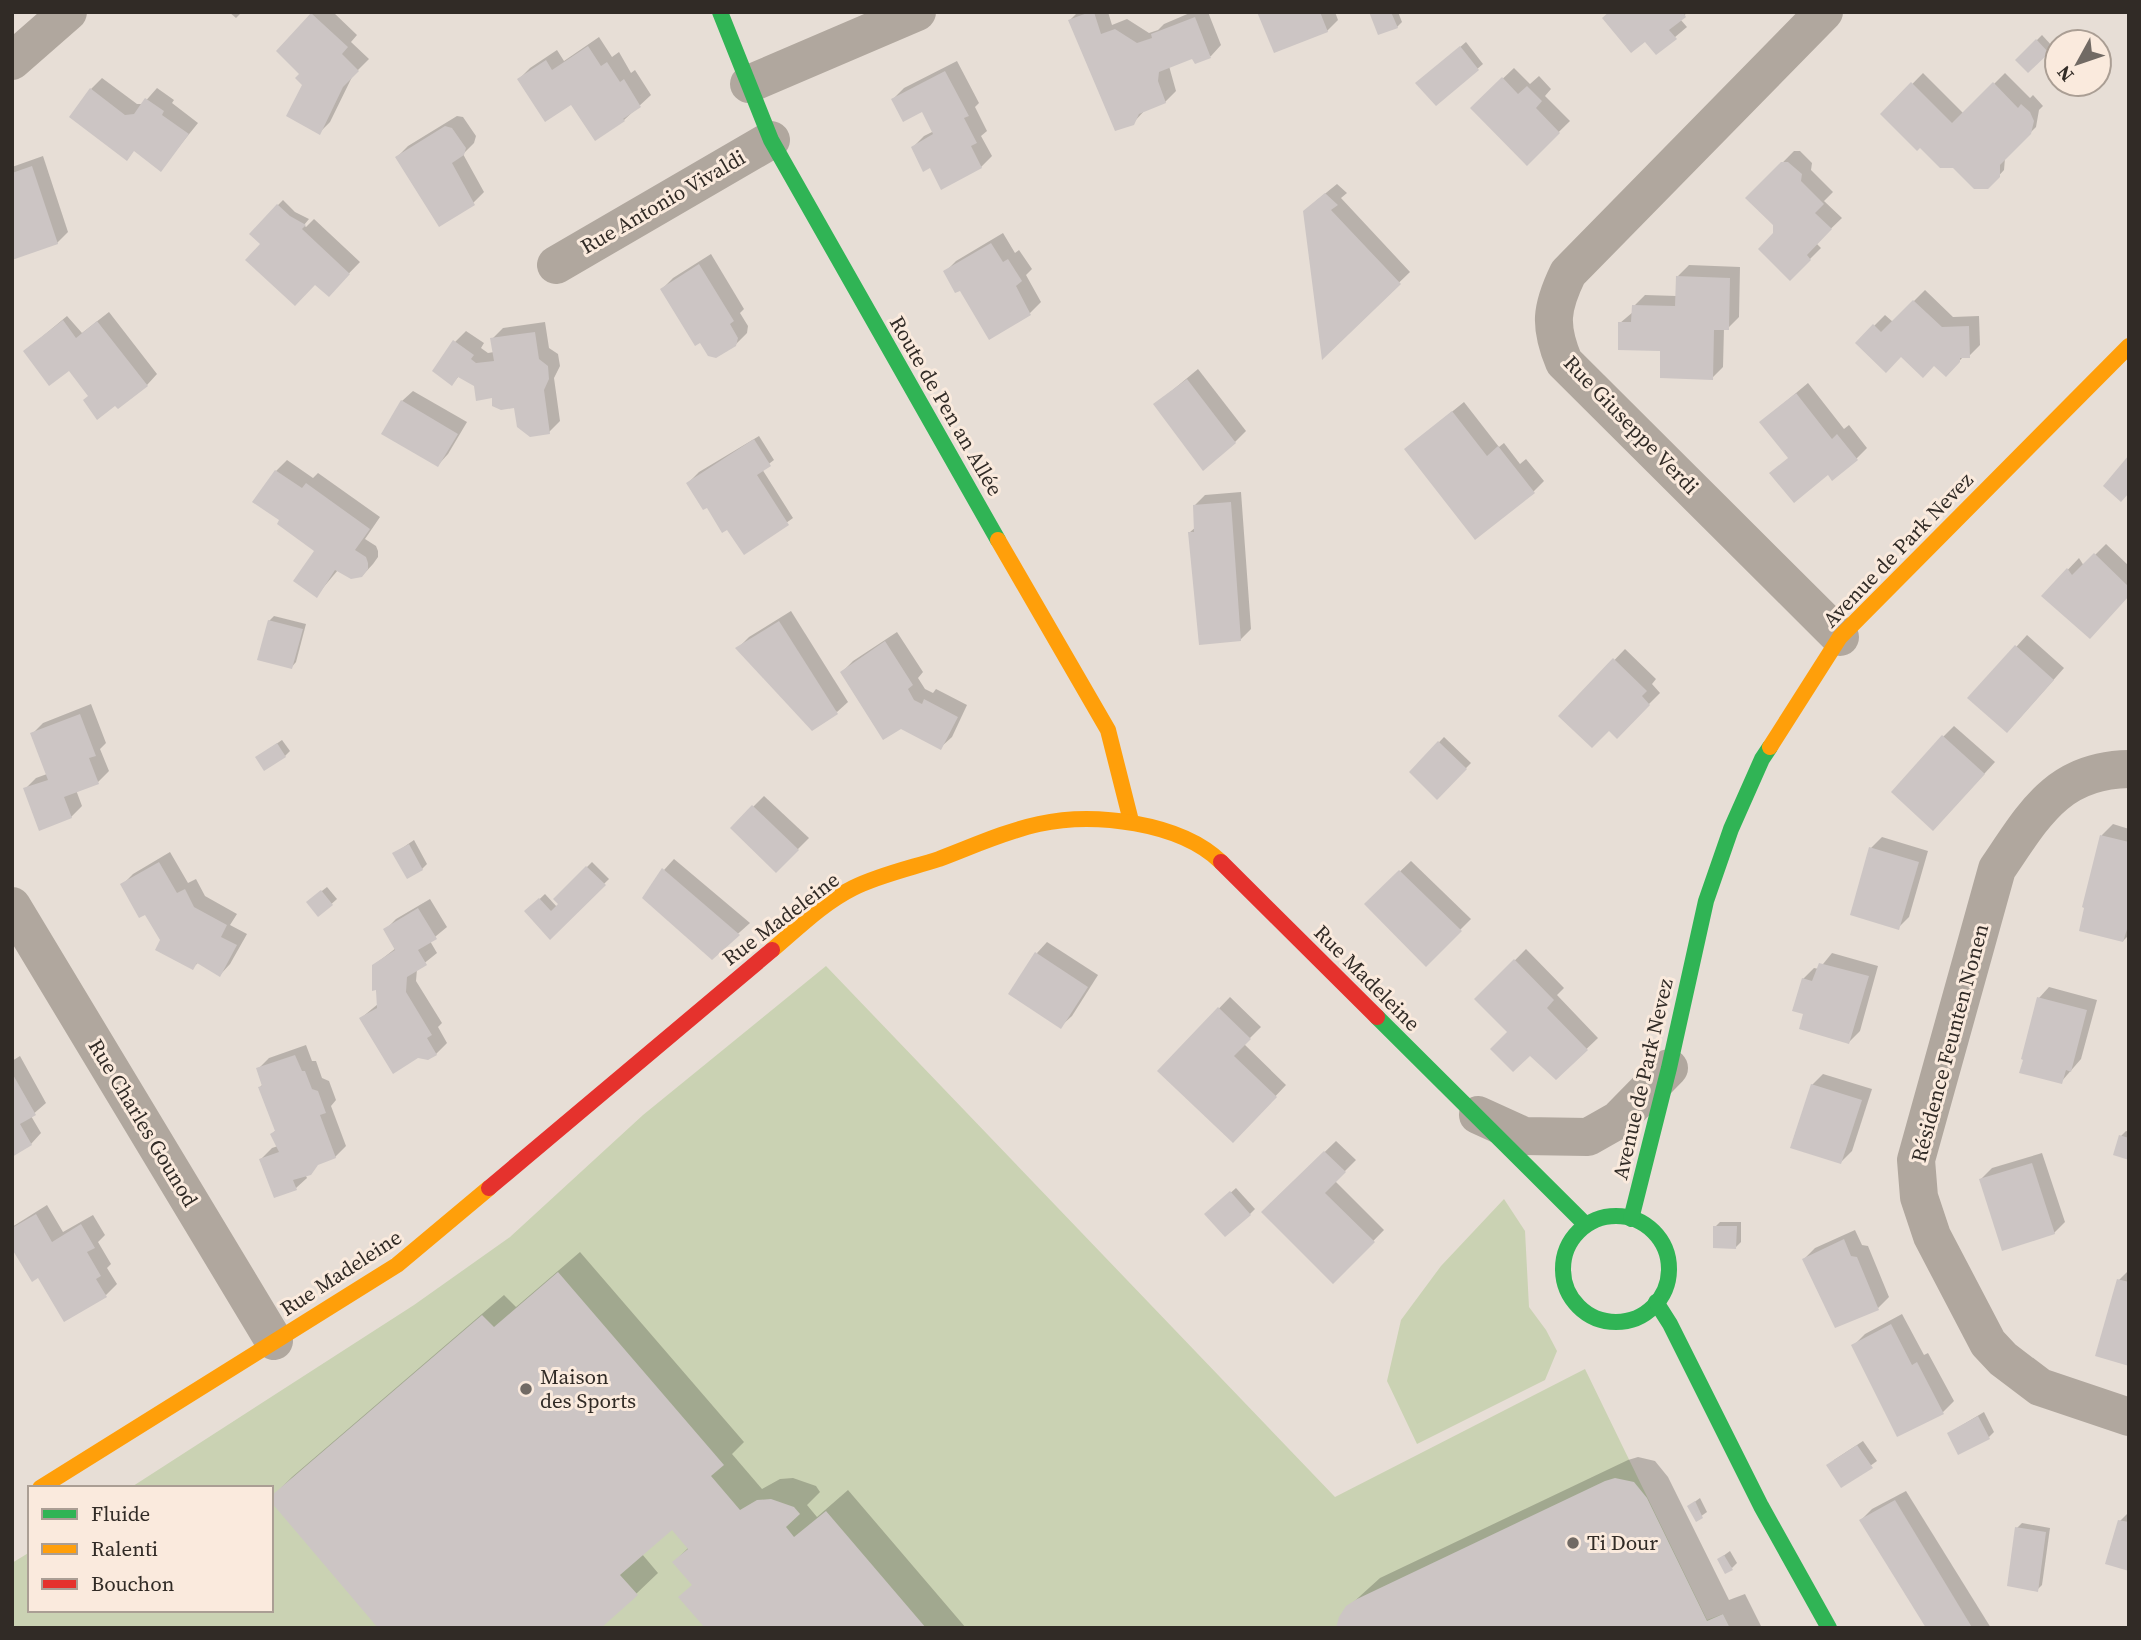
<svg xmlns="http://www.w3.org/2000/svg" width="2141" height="1640" viewBox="0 0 2141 1640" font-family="'Source Serif 4',serif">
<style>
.green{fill:#cad2b3}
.shadow{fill:#0003}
.building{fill:#ccc5c4}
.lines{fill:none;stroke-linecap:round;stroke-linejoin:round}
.street{stroke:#b0a79e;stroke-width:38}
.fast{stroke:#30b455;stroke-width:16}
.slow{stroke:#ff9f0a;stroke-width:16}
.jam{stroke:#e5322d;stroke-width:16}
.poi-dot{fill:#716a64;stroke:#faeadd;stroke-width:2.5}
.labels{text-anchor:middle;stroke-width:6;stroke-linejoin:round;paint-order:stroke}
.street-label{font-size:21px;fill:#312b26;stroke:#faeadd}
.poi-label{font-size:21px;fill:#312b26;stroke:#faeadd;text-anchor:start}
</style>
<rect width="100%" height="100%" fill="#e7ded6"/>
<g class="green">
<path d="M826,966L1335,1497L1585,1369L1707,1620L1723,1614L1730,1628H12V1563L30,1552V1610H271V1488H130L414,1305L510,1237L643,1115Z"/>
<path d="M1504,1199L1525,1231L1529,1307L1546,1330L1557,1351L1545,1380L1417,1444L1387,1381L1401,1320L1441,1266Z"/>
</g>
<g class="shadow">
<path d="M229,12H242L236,18Z"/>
<path d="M314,12H333L357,35L351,42L369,59L353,75L330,122L319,133L301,74L279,51Z"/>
<path d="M1078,12H1108L1112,25L1127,19L1149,33L1158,30L1164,24L1192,12H1208L1221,45L1211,56L1196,62L1193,56L1169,66L1176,91L1165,102L1146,109L1133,123L1070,20Z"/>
<path d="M1259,12H1335L1338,20L1327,31Z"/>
<path d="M1371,12H1398L1402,22L1397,27Z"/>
<path d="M1610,12H1688L1680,19L1687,27L1656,53L1646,39Z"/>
<path d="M2042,35L2053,47L2028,71L2017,60Z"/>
<path d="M599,37L612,57L619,52L631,73L635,70L651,95L624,120L572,103L519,79L530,68L557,50L564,61Z"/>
<path d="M1466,42L1483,64L1436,104L1423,79Z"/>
<path d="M957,61L979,103L975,107L987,131L981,136L992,156L981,167L930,166L913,147L924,136L934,131L922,110L893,99L904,88Z"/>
<path d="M1514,68L1530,84L1539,76L1551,89L1545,96L1570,121L1527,163L1472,108Z"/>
<path d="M1923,73L1964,114L2005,73L2030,98L2033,95L2043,106L2039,110L2036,127L2005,158L2004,170L1993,182L1954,167L1883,114Z"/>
<path d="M102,78L137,104H143L157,88L174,100L172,103L198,123L161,169L91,89Z"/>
<path d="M457,116L463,117L476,136L474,143L463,154L484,192L473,203L397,157L408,146Z"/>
<path d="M1794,151H1800L1812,163L1811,170L1833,192L1824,201L1842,218L1816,243L1821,248L1790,279L1775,233V224L1748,198Z"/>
<path d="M43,156L68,232L57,243L12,258V167Z"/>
<path d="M1337,184L1347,193L1341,198L1410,272L1323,356L1316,201Z"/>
<path d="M283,200L295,212L309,219L304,225L306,227L314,219L360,262L329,294L262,244L278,205Z"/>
<path d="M1003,233L1015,253L1019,250L1032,269L1026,275L1041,302L1030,313L989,338L960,289L945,272L956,261Z"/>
<path d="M711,254L744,309L740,313L748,326L747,333L735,345L662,289L673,278Z"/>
<path d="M1689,265L1740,267L1739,317L1728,328H1724L1723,367L1712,378L1620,323L1633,312L1634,306L1645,295L1677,296L1678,276Z"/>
<path d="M1925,290L1953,317L1979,316L1980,345L1969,356H1964L1946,375L1934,364L1857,343L1885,315L1893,322Z"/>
<path d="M109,312L157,374L147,385L90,395L69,369L25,351L67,316L82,333Z"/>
<path d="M545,322L549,348L558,354L560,366L554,378L560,421L549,432L516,406L493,396L459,376L452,384L455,342L466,331L484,343L481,348L488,353L494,352L492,339L503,328Z"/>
<path d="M1198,369L1246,431L1235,442L1156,404Z"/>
<path d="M1808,383L1844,429L1849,425L1867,448L1856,459L1829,473L1761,422Z"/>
<path d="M413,391L467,422L448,454L438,465L402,401Z"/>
<path d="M1464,402L1499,447L1504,443L1520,464L1526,459L1544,481L1533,492L1406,449Z"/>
<path d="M759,436L774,460L762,469L793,518L744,553L727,527L688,483L699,472Z"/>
<path d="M287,460L313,478L318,473L380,517L365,539L376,546L378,551V557L373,564L362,576L338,570L317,595V550L281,520L255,502L276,471Z"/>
<path d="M1241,492L1251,629L1240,640L1190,532L1196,527L1194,506L1205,495Z"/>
<path d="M2106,544L2129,566V595L2043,596L2079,558L2084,566Z"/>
<path d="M791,611L848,702L837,712L738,648L749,637Z"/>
<path d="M274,616L306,624L296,662L291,668L269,621Z"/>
<path d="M897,632L923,672L918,678L925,689L933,693L936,689L967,705L952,737L941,747L842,672L853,661Z"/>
<path d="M2027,635L2064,668L2018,720L1970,698Z"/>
<path d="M1625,649L1656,679L1652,684L1660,693L1617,736L1609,729L1561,716Z"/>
<path d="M91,704L106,743L100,749L109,771L98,782L76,790L82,806L71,817L25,789L36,778L47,774L32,734L43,723Z"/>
<path d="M1954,726L1995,762L1944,818L1943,737Z"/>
<path d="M1444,737L1471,763L1437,798L1411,772Z"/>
<path d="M282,740L290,751L285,756L257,757Z"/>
<path d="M764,796L809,838L776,871L732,828Z"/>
<path d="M2113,824L2129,829V935L2123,941L2084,906L2102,835Z"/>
<path d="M1882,837L1928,851L1909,917L1898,928L1871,848Z"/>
<path d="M414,840L427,864L422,869L395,853Z"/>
<path d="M170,852L188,883L196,879L205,896L237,914L230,925L247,934L230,964L220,975L199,962L192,968L162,940L146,913L122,885L133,874Z"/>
<path d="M674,859L750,923L712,957L664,870Z"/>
<path d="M1411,861L1471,919L1426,964L1366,904Z"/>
<path d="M592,862L609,879L550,937L527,911L545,894L557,907L561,904L555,899Z"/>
<path d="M327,887L337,899L319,915L313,898Z"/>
<path d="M430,899L447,927L430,941L437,953L417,969L416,981L442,1023L438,1027L447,1043L436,1054L361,1018L378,1004L374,965L396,948L385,930L396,919Z"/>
<path d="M1047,942L1098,975L1072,1016L1061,1026L1037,953Z"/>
<path d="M1526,949L1564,988L1557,995L1598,1038L1556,1078L1477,999Z"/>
<path d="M1832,953L1878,966L1860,1031L1849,1042L1805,1012L1803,979L1814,968L1819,969Z"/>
<path d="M2049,987L2097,1000L2081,1059L2061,1082L2039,998Z"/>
<path d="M1230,997L1261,1027L1244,1044L1286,1085L1233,1141L1159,1071Z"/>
<path d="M306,1045L312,1061H316L322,1078L329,1081L336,1100L331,1106L346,1146L335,1157L320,1162L305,1174L307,1178L296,1188L261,1159L272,1148L278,1146L272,1134L276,1130L260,1087L263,1084L258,1069L269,1058Z"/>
<path d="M20,1056L46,1103L31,1116L41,1133L31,1144L12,1155V1061Z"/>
<path d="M1823,1074L1872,1089L1852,1151L1841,1162L1812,1085Z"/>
<path d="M2126,1131L2129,1132V1158L2121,1136Z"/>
<path d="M1336,1141L1356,1160L1335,1181L1384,1230L1333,1282L1263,1212Z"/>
<path d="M2042,1153L2065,1222L2054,1233L1981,1179L1992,1168Z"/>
<path d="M1236,1188L1255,1209L1250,1214H1207Z"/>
<path d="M47,1205L63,1232L93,1215L105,1235L98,1242L111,1264L107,1268L117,1284L106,1295L39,1275L12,1246V1227Z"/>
<path d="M1720,1222H1741V1242L1736,1247L1715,1227Z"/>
<path d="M1855,1230L1862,1245L1868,1246L1889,1297L1878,1308L1804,1259L1815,1248Z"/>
<path d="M580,1252L744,1442L732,1454L762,1489L780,1479L793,1478L816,1486L820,1492L807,1505L817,1517L848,1490L966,1628H705L693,1584L674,1562L689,1547L672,1527L642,1554L658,1573L636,1594L271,1498L292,1477L504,1295L516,1307Z"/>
<path d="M2129,1270V1364L2119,1280Z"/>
<path d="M1902,1314L1924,1355L1928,1353L1954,1401L1943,1412L1898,1435L1854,1345L1865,1334Z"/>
<path d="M1984,1412L1994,1432L1989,1437L1959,1453L1949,1433Z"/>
<path d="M1863,1441L1877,1461L1842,1486L1834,1460Z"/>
<path d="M1638,1457L1655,1461L1668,1477L1729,1600L1745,1594L1762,1628H1339L1348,1607L1380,1578L1628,1460Z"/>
<path d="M1906,1491L1991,1628H1928L1861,1520L1872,1509Z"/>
<path d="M1700,1498L1707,1512L1697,1519L1689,1506Z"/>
<path d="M2129,1512V1570L2120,1521Z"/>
<path d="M2022,1523L2050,1528L2042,1585L2037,1590L2017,1528Z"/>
<path d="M1730,1551L1737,1563L1732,1568L1719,1559Z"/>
</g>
<g class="building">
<path d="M1090,12H1094L1101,34L1115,29L1137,43L1152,38L1151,34L1195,17L1211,58L1195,64L1192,59L1159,72L1158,81L1166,103L1139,114L1134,125L1115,131L1068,20Z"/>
<path d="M1257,12H1320L1328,32L1274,53Z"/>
<path d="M1369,12H1391L1398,28L1378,35Z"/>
<path d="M1609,12H1683L1686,17L1669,30L1677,39L1656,55L1645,42L1631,53L1602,18Z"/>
<path d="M311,13L348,47L342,54L359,71L343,87L320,135L286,116L302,85L295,78L299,74L276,51Z"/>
<path d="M2036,39L2049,53L2028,73L2015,60Z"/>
<path d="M588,46L601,66L607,62L620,82L624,79L641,107L623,119L625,121L595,141L571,105L545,122L517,79L546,60L552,70Z"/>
<path d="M1460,46L1479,70L1436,106L1415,83Z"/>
<path d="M945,71L969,116L964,118L977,143L971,146L982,168L941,190L930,168L923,172L911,147L933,134L922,112L903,122L891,99Z"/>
<path d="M1502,77L1518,94L1527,86L1542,101L1536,108L1560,133L1527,166L1470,108Z"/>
<path d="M1911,82L1952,123L1993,82L2018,108L2021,104L2030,112L2034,121L2031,134L2000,165V177L1988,189H1974L1953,168H1940L1920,148L1917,151L1880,114Z"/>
<path d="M90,88L125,115L134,114L145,98L164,111L162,115L189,134L161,172L134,151L127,161L69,117Z"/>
<path d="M445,126L452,128L466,148L464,155L452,163L475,205L439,227L395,157Z"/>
<path d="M1781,162H1788L1802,174L1801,181L1824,204L1815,213L1832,229L1807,255L1811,260L1790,281L1758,249L1773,233V225L1745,198Z"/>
<path d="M32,166L58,244L12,260V173Z"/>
<path d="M1325,193L1338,205L1331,210L1401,284L1322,360L1303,211Z"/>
<path d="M277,204L290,216L306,225L302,229L350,274L329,297L315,285L295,306L245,260L260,244L249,234Z"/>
<path d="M991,243L1003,262L1008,259L1022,281L1016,286L1031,315L989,340L960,291L955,293L943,271Z"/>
<path d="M699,264L734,321L730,324L738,338L736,346L716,358L708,356L700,343L695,346L660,289Z"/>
<path d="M1676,276L1730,278L1729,330H1714L1713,380L1660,378V351L1618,350V322H1631L1632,305L1675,306Z"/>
<path d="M1913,300L1942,327L1969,326L1970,358H1960V362L1946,377L1934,366L1923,378L1901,357L1886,373L1855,343L1873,324L1881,332Z"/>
<path d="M63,320L76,338L97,321L148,386L118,409L115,406L97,420L83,400L88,396L69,371L49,386L23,351Z"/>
<path d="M535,332L539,359L548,366L549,379L544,390L550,434L530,437L517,427L514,408L501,410L492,406V398L476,401L474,386L458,377L452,386L432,371L453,340L474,355L471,359L476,363L494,361L490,338Z"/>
<path d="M1187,379L1236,443L1203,471L1153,404Z"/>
<path d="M1796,393L1832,439L1837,434L1858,460L1832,481L1828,475L1794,503L1769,473L1788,458L1759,422Z"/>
<path d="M401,400L458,434L438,467L381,434Z"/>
<path d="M1452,411L1487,456L1498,446L1535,493L1475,540L1404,449Z"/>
<path d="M754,439L771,466L757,475L789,525L744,555L727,530L722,533L707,508L703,510L686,483Z"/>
<path d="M2129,455V493L2121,502L2103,486Z"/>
<path d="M275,470L302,488L306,483L370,529L355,550L366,557L368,563V569L362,577L351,579L335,570L317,598L293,581L314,551L277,524L279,520L252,502Z"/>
<path d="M1231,502L1241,641L1199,645L1188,532H1194L1193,505Z"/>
<path d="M2094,553L2129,587V596L2090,639L2041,596L2067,568L2072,575Z"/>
<path d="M268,620L303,629L292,669L257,660Z"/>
<path d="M779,621L838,714L812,731L735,648Z"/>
<path d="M885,641L913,685L908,689L914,700L922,704L924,699L958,717L941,750L901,729L883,740L840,672Z"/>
<path d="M2015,645L2054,680L2007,733L1967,698Z"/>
<path d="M1613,658L1647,691L1642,696L1650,705L1617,739L1609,731L1592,748L1558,716Z"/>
<path d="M80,714L96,756L89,758L99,784L64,797L72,818L39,831L23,788L48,780L30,733Z"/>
<path d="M1942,735L1985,774L1933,831L1891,792Z"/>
<path d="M1438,741L1467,769L1437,800L1409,772Z"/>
<path d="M277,743L286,757L264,771L255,757Z"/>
<path d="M752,805L799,850L776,873L730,828Z"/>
<path d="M2100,835L2129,842V923L2123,942L2079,931L2084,908L2082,907Z"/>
<path d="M409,844L423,870L407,879L392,853Z"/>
<path d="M1869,847L1919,862L1899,930L1850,915Z"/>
<path d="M159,862L177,893L185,889L194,907L227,925L221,937L237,945L220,977L197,963L193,970L155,950L160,940L145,915L139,918L120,884Z"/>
<path d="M586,866L606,885L550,940L524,911L539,898L551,911L558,904L553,899Z"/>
<path d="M662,868L740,935L712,960L642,898Z"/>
<path d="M1399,870L1462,931L1426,967L1364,904Z"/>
<path d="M321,890L333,905L318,917L306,902Z"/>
<path d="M418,908L437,939L418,950L427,965L407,977L406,992L432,1035L427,1038L437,1055L428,1060L418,1058L393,1074L359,1018L377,1008L376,990L372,991V965L395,950L383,929Z"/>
<path d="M1035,952L1088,987L1061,1029L1008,994Z"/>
<path d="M1514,959L1554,1000L1547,1008L1588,1050L1556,1080L1530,1056L1513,1072L1490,1049L1507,1032L1474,999Z"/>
<path d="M1819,963L1869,976L1849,1044L1799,1029L1803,1014L1792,1011L1802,978L1812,981Z"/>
<path d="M2037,997L2087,1010L2071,1072L2066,1070L2062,1084L2019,1073L2023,1060L2021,1059Z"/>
<path d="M1218,1007L1251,1039L1234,1056L1277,1097L1233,1143L1157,1071Z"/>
<path d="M295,1055L302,1071H305L312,1089L318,1091L326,1113L320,1115L336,1158L318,1165L311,1175L293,1180L297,1190L274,1198L259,1159L279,1152L270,1134L275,1131L258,1087L262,1086L256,1068Z"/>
<path d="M12,1073L36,1115L20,1124L32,1145L12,1157Z"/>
<path d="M1811,1084L1862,1100L1841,1164L1790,1148Z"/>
<path d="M2119,1135L2129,1138V1160L2113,1155Z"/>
<path d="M1324,1151L1346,1172L1325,1193L1375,1242L1333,1284L1261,1212Z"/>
<path d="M2032,1163L2055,1234L2002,1251L1979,1179Z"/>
<path d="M1230,1191L1251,1215L1225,1237L1204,1214Z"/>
<path d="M36,1214L52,1242L81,1224L95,1248L87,1252L101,1276L96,1279L107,1297L64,1322L38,1278L32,1282L12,1249V1228Z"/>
<path d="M1713,1226H1737L1736,1249L1713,1248Z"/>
<path d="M1844,1239L1851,1256L1857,1257L1879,1310L1835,1328L1802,1259Z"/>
<path d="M558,1272L724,1465L711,1476L740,1510L757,1500L771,1499L794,1507L800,1514L786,1527L794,1537L826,1511L926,1628H705L678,1597L692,1585L672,1562L688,1549L672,1530L620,1575L638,1595L601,1628H378L271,1502V1496L482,1315L494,1327Z"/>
<path d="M2117,1279L2129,1282V1366L2095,1356Z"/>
<path d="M1891,1324L1912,1365L1917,1362L1944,1414L1897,1437L1851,1345Z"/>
<path d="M1978,1416L1990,1439L1958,1455L1947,1433Z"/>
<path d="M1857,1445L1873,1468L1841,1488L1826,1465Z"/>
<path d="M1615,1478L1634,1482L1647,1498L1707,1621L1723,1614L1730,1628H1336L1339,1617L1346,1606L1357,1599L1605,1481Z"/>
<path d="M1895,1500L1970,1624L1972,1628H1926L1859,1520Z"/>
<path d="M1695,1501L1703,1518L1696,1522L1687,1506Z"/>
<path d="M2118,1520L2129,1522V1571L2105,1564Z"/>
<path d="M2015,1527L2046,1532L2038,1592L2007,1586Z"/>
<path d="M1724,1555L1733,1570L1725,1574L1717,1559Z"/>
</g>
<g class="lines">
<g class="street">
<path d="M1824,12L1568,273C1551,308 1549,326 1564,362L1840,637"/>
<path d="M12,61L68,12"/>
<path d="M749,84L917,12"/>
<path d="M556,265L771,140"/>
<path d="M2129,769C2057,770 2034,815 1997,869L1916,1160L1919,1197L1932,1236L1988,1343L2003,1359L2040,1387L2129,1417"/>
<path d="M12,906L274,1341"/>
<path d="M1478,1115L1524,1136L1588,1137L1618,1120L1669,1068"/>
</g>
<g class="fast">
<path d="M720,12L771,140L998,540"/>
<path d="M1377,1017L1585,1224"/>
<circle cx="1616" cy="1269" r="53"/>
<path d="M1631,1219L1669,1068L1706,901L1731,829L1762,759L1770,747"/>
<path d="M1656,1302L1670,1324L1761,1506L1829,1628"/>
</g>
<g class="slow">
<path d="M998,540L1108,730L1131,821"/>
<path d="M1770,747L1840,637L2129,346"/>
<path d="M772,950C798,928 823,903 853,888C879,875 911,868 939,859C971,847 1006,831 1039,824C1094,812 1180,822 1221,862"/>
<path d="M40,1488L397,1265L489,1188"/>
</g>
<g class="jam">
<path d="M1221,862L1377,1017"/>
<path d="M489,1188L772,950"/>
</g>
</g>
<g class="poi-dot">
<circle cx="526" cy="1389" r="7"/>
<circle cx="1573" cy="1543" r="7"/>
</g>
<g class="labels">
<g class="street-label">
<text transform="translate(663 202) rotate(-30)" y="7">Rue Antonio Vivaldi</text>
<text transform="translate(946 406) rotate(60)" y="7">Route de Pen an Allée</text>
<text transform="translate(1631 425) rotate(46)" y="7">Rue Giuseppe Verdi</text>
<text transform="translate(1898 550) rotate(-46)" y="7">Avenue de Park Nevez</text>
<text transform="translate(781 919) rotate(-37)" y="7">Rue Madeleine</text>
<text transform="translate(1367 978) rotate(45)" y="7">Rue Madeleine</text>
<text transform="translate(1950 1043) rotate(-75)" y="7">Résidence Feunten Nonen</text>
<text transform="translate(1643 1079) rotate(-77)" y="7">Avenue de Park Nevez</text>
<text transform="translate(143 1123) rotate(59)" y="7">Rue Charles Gounod</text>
<text transform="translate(341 1273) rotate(-33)" y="7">Rue Madeleine</text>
</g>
<g class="poi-label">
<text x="540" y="1384">Maison<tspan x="540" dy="24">des Sports</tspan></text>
<text x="1587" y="1550">Ti Dour</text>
</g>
</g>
<rect width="2141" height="1640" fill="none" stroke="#312b26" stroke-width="28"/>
<rect x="28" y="1486" width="245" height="126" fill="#faeadd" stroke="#aa9e94" stroke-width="2"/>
<rect x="42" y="1509" width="35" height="10" fill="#30b455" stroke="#aa9e94" stroke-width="2"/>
<text x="91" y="1521" font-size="21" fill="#312b26">Fluide</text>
<rect x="42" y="1544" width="35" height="10" fill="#ff9f0a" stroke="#aa9e94" stroke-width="2"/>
<text x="91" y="1556" font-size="21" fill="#312b26">Ralenti</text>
<rect x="42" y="1579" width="35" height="10" fill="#e5322d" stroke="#aa9e94" stroke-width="2"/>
<text x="91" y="1591" font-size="21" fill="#312b26">Bouchon</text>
<g transform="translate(2078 63) rotate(230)"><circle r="33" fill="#faeadd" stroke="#aa9e94" stroke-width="2"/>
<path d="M0-5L12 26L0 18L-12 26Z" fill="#716a64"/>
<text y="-10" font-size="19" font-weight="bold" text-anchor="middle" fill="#312b26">N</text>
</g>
</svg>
